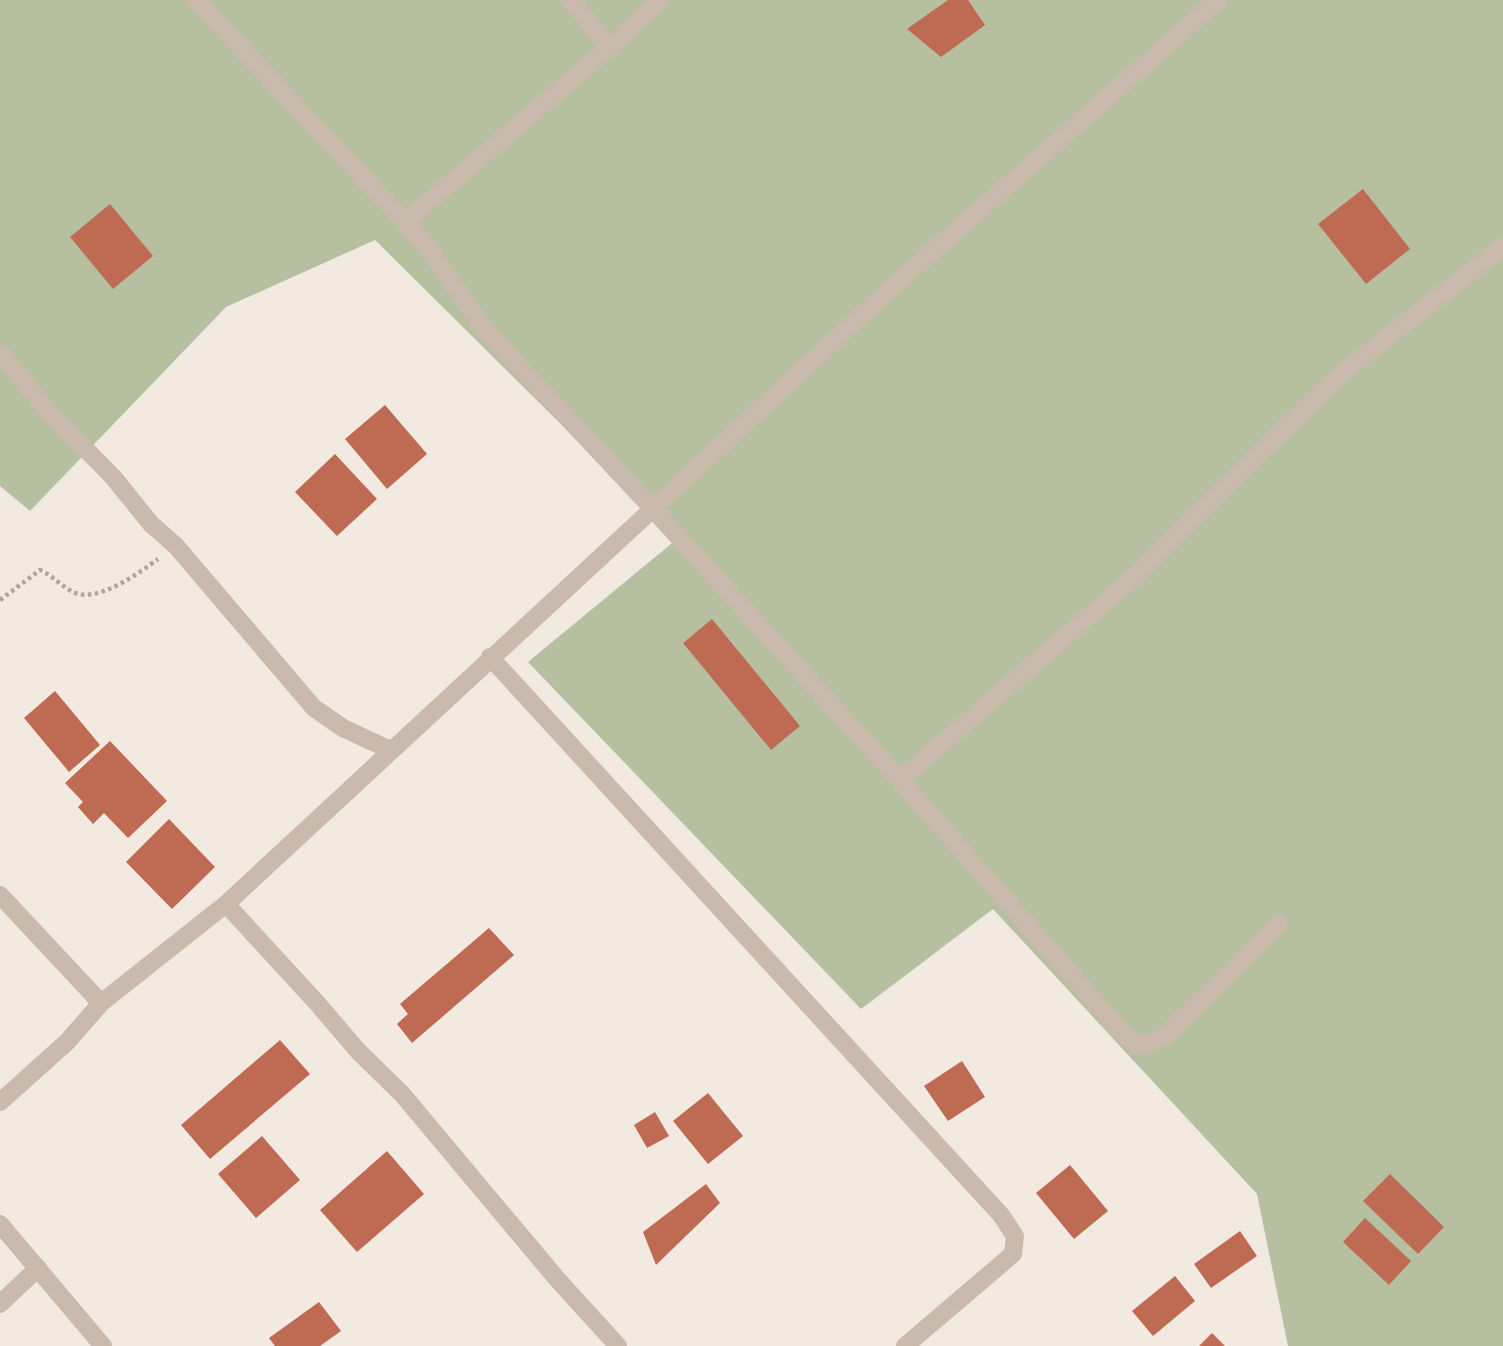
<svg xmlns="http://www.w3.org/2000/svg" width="1503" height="1346" viewBox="0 0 1503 1346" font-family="Inter,sans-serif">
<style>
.green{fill:#b6c0a1}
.building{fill:#bf6a52}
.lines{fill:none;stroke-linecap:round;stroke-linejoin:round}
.path{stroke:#b5a397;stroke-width:4.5;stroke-dasharray:3.5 3.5;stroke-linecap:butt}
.minor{stroke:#cab9ad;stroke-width:18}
</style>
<rect width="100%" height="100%" fill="#f2e9e0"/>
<path class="green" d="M0,0H1503V1346H1288L1257,1194L993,909L861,1009L528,662L677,539L375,240L226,307L30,511L0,486Z"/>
<g class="building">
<path d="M948,0H968L985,25L941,57L907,29Z"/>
<path d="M1363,189L1410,249L1366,284L1318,224Z"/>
<path d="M110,204L153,256L113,289L70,237Z"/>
<path d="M385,405L427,454L387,489L345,439Z"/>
<path d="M335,454L377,499L337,536L295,492Z"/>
<path d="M712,619L800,726L771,750L683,643Z"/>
<path d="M55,691L100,745L69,772L24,718Z"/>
<path d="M110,741L167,801L128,838L104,813L93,824L78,807L83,802L65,783Z"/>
<path d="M169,819L215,867L172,909L126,862Z"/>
<path d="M489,928L514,955L412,1043L397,1024L408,1014L400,1004Z"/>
<path d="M280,1040L310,1074L210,1159L181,1125Z"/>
<path d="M962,1061L985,1097L948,1121L924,1086Z"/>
<path d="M708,1093L743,1136L708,1164L673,1121Z"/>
<path d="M655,1112L669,1136L647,1148L634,1125Z"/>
<path d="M262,1136L300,1180L256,1218L218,1174Z"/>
<path d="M387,1151L424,1194L357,1252L320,1210Z"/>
<path d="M1070,1165L1108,1211L1074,1239L1036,1193Z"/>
<path d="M1390,1174L1444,1227L1418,1254L1363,1201Z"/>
<path d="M706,1184L720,1203L656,1265L643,1232Z"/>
<path d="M1365,1218L1411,1261L1389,1285L1343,1242Z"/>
<path d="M1240,1231L1257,1256L1211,1288L1194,1264Z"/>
<path d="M1175,1276L1195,1301L1153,1336L1132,1311Z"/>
<path d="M319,1302L341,1331L320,1346H275L269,1338Z"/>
<path d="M1212,1333L1225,1346H1199Z"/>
</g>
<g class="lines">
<path class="path" d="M0,600L40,570C52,575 61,586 73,592C97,604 139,573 158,559"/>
<g class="minor">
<path d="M196,0L405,222L426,245L486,331L652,508L900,780L1127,1038L1139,1046L1162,1039L1279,924"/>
<path d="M610,47L660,0"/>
<path d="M405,222L610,47L570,0"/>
<path d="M0,352L48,411L113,477L151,524L176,546L314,708L343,728L390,750"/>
<path d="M490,657L1001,1215L1015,1236L1013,1254L905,1346"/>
<path d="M900,780L1133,578L1335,379L1503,246"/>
<path d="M0,895L101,1003"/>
<path d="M226,904L317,1003L358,1051L402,1094L557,1279L618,1346"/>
<path d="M0,1102L67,1042L101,1003L226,904L888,291L1218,0"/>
<path d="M0,1224L103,1346"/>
<path d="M0,1304L38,1268"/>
</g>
</g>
</svg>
